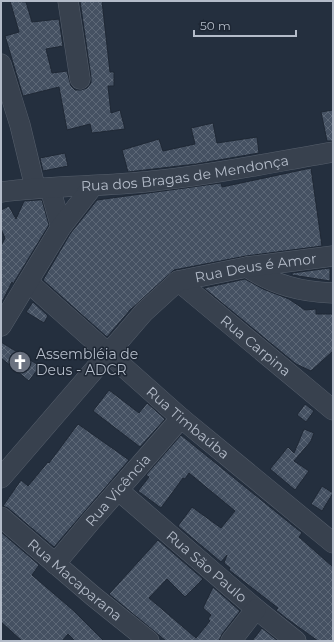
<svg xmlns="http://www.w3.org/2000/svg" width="334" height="642" viewBox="0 0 334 642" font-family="Montserrat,sans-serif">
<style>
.building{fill:url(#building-cross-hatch);stroke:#1f2835}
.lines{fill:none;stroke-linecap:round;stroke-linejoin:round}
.minor-casing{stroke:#565f6c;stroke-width:21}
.minor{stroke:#38414e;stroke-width:20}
.labels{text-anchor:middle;stroke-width:3;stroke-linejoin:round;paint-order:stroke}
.street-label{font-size:14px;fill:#b4bcc9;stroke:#1d2633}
.poi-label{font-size:14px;fill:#b4bcc9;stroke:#1d2633;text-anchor:start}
</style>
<defs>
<pattern id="building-cross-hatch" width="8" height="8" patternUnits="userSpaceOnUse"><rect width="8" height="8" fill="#455162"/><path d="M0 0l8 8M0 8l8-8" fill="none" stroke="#5d6877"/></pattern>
</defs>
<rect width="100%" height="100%" fill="#242f3e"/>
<g class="building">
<path d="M10,1L26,2L32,22L59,19L63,46L46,49L52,73L67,71L71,86L75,90H81L87,88L91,83V77L80,1H102L110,72H114V86H108L111,113L120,110L125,129L92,133L90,124L67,130L59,87L23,96L5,36L19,32Z"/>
<path d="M333,110V141H327L321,112Z"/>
<path d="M213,123L217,143L257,137L259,153L196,164L128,172L122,150L159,139L163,151L195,144L191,128Z"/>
<path d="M65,153L68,166L43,171L40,158Z"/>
<path d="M311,168L322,246L246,256L174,270L130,310L107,337L43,280L70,234L97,200L221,183L222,187Z"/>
<path d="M38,200H42L49,225L13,284L12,282L1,304V246L5,238L1,229V210L9,206L16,219L24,201Z"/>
<path d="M330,268V281L292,275V273Z"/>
<path d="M245,279L263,289L289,299L305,310L316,309V314H333V351L311,371L296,364L204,288Z"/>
<path d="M33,302L48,316L44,323L26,312Z"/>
<path d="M1,342L40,366L29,381L1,358Z"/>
<path d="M109,390L139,413L147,403L165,419L140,447L93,411Z"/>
<path d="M305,404L314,411L306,422L297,415Z"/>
<path d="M78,424L129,460L54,547L8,508L3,506L21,480L28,486L48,462L49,463Z"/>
<path d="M304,429L314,433L311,441L294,461L309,471L295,490L270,469L288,447L294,453Z"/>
<path d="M181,435L302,533L299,537L333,567V641H318L286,618L276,610L278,608L229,570L230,568L224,563L227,555L221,562L178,526L192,507L221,528L235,511L189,473L185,479L183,478L161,508L138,491L149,477L146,475Z"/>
<path d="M322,486L333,493L322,511L311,504Z"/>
<path d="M1,532L39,565L32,575L74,611L104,641H75L68,634L62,641H22L1,622Z"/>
<path d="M158,540L203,579L185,597L167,579L149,598L196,638L210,621L208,619L211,615L203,608L213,587L240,611L222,634L219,641H166L109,594Z"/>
<path d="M262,628L278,641H252Z"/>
</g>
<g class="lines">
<g class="minor-casing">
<g id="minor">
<path d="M68,1L80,79"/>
<path d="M1,64L20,125L35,187"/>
<path d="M50,188L61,227"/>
<path id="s1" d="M1,192C51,185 102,187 153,181C213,175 273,162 333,152"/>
<path d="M247,267C274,285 301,292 333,293"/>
<path id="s2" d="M178,281L333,410"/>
<path id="s3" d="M28,282L181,418L333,543"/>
<path d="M1,326L61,227L93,186"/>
<path id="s4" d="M1,478L144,312L178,281L247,267L333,256"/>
<path id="s5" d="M118,490L256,609L296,641"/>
<path id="s6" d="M1,517L93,596L149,641"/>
<path id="s7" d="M55,564L91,521L181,418"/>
<path d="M231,641L256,609"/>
</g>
</g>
<use href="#minor" class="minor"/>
</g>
<defs>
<g id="church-disc" transform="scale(1.15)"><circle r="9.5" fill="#6b7280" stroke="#1d2633"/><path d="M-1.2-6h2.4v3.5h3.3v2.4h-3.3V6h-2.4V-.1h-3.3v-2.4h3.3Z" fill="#fff"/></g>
</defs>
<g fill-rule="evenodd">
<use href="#church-disc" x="20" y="362"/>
</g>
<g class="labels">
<g class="street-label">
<text dy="5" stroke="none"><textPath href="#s1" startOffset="185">Rua dos Bragas de Mendonça</textPath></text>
<text dy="5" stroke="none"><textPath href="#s4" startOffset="344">Rua Deus é Amor</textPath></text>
<text dy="5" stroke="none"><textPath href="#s2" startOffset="101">Rua Carpina</textPath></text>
<text dy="5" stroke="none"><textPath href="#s3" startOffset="213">Rua Timbaúba</textPath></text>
<text dy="5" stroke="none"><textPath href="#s7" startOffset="97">Rua Vicência</textPath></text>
<text dy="5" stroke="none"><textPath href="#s5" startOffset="117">Rua São Paulo</textPath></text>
<text dy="5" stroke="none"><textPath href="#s6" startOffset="97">Rua Macaparana</textPath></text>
</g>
<g class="poi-label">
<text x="36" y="359">Assembléia de<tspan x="36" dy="16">Deus - ADCR</tspan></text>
</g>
</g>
<rect width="334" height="642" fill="none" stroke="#b4bcc9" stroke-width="4"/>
<path d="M194 30v6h102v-6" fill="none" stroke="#b4bcc9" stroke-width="2"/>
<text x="200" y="30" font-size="12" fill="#b4bcc9" stroke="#1d2633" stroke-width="3" paint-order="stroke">50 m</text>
</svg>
